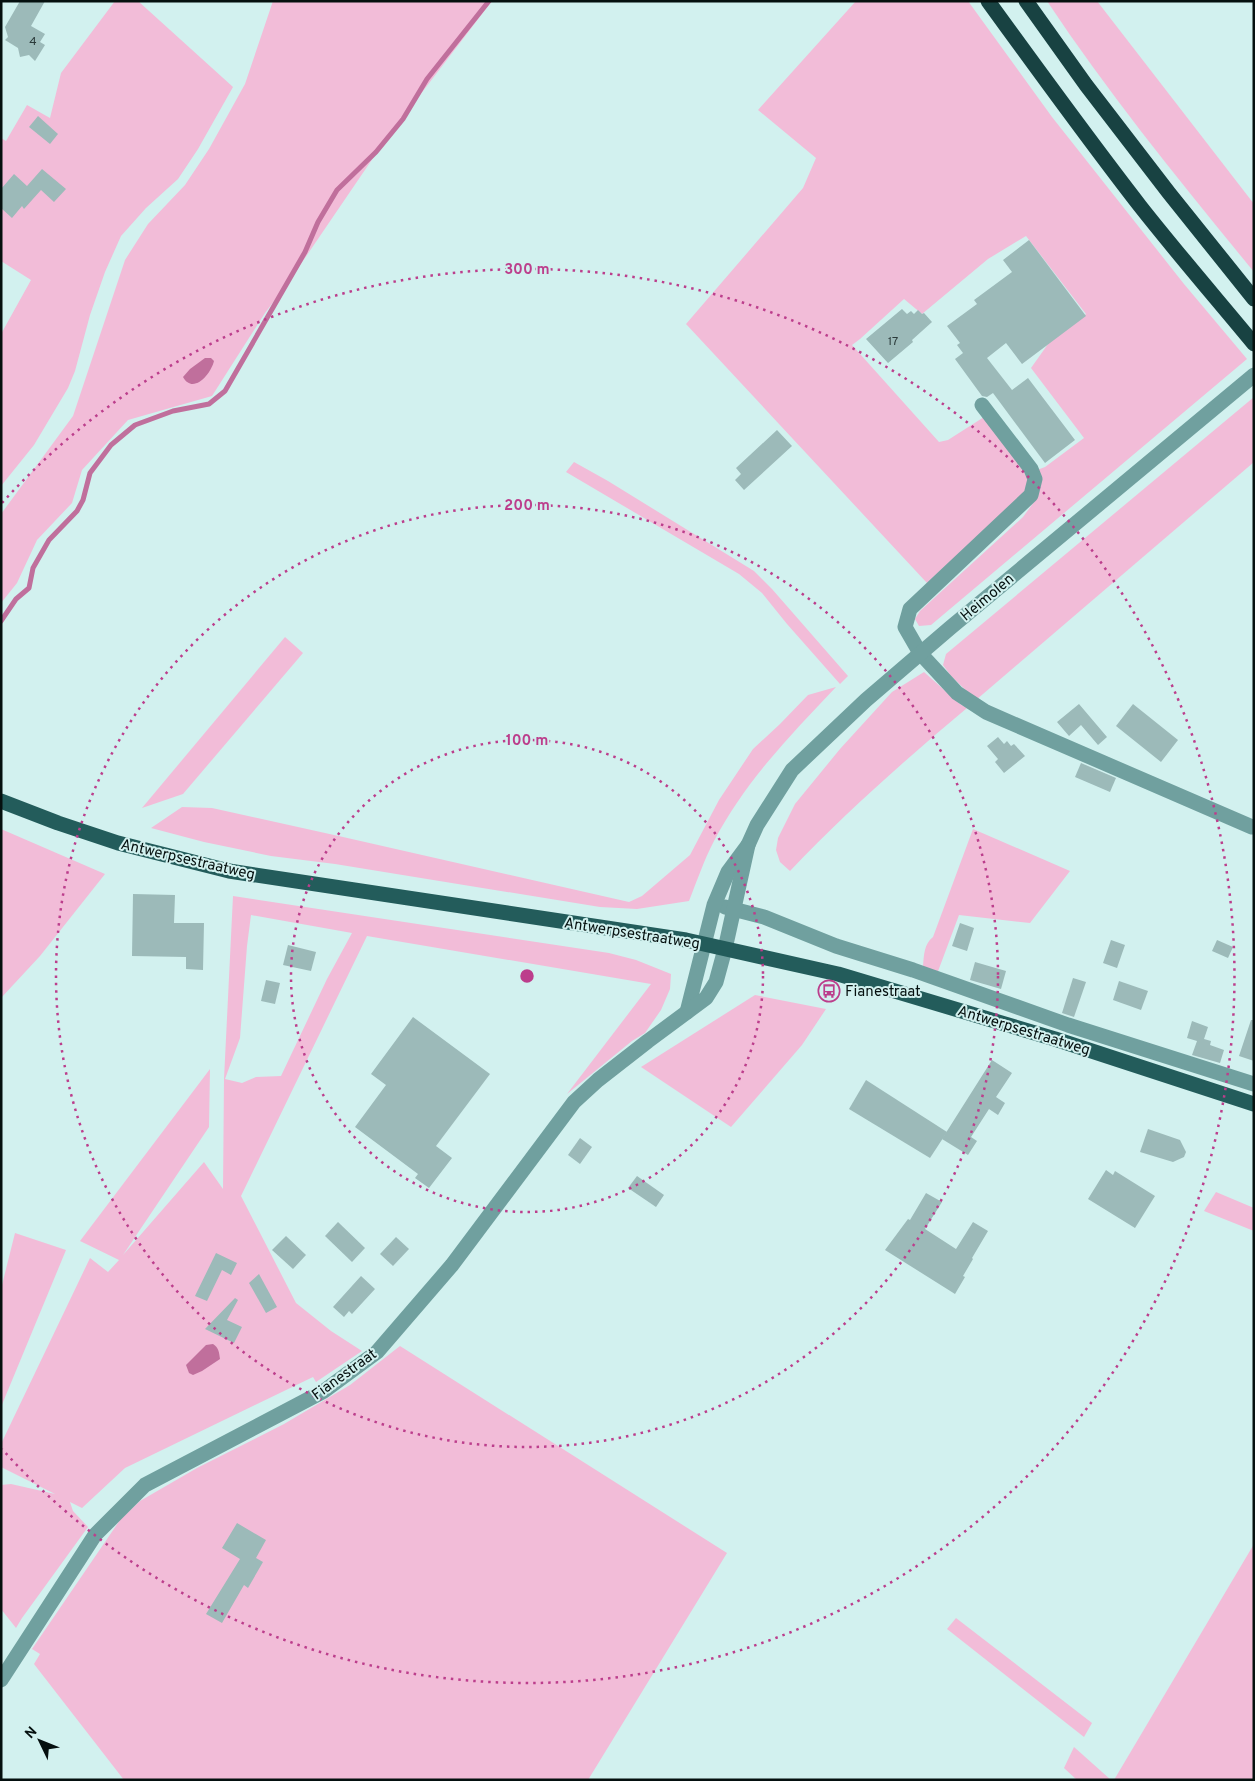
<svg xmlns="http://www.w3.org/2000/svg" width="1255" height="1781" viewBox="0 0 1255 1781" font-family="Overpass,sans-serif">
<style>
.green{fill:#f2bcd8;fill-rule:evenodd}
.water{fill:#c06f9c}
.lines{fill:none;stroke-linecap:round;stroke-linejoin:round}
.stream{stroke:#c06f9c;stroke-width:5}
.building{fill:#9cbab9}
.minor{stroke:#70a09f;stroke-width:15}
.major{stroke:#235c5b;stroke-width:15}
.highway{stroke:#184242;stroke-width:15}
.ring{fill:none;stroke:#bc3e8c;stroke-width:2.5;stroke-dasharray:2.5 5}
.labels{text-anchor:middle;stroke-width:4;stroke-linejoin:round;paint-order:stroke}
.number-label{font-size:12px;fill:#2b3a3a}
.street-label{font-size:15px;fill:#05100f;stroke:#d2f1ef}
.poi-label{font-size:15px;fill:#05100f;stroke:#d2f1ef;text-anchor:start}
.centre{fill:#bc3e8c;stroke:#d2f1ef;stroke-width:2.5}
.ring-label{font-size:15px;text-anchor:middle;font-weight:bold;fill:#bc3e8c;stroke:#d2f1ef;stroke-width:4;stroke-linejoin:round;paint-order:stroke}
</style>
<rect width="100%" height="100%" fill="#d2f1ef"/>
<g class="green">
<path d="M115,1H138L233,87L198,149L178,179L146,208L121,236L105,272L90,315L75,371L68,388L34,445L1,486V334L31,280L1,261V138L6,141L27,105L50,118L61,73Z"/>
<path d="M273,1H492L384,142L290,280L265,313L212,396L128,420L82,470L72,503L37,540L17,583L1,603V514L73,416L125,260L148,224L185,185L209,149L245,84Z"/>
<path d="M856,1H968L1052,117L1184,284L1247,359L931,625L919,626L915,619L920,611L1023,517L1034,502L1037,470L1045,467L1084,438L1031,368L1053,337L1063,332L1086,314L1026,236L988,259L922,314L904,299L860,339L852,345L939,442L948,440L984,417L1025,471L1030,482L1028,489L927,583L686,324L803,188L816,158L758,110Z"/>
<path d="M1047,1H1097L1254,204V272C1182,184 1110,96 1047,1Z"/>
<path d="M1254,397V462L976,700L951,676L943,665L946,654Z"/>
<path d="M574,462L608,481L754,571L772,589L848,676L840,684L787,624L762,593L739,574L566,472Z"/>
<path d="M285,637L303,653L183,794L142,808Z"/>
<path d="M924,672L960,704L967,708C905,760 845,813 790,871L780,862L776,850L778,838L795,804L840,749L892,692Z"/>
<path d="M836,687C789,737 746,780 714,841C704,860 697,881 689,901L637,909L600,907L335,864L271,856L204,842L151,828L182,807L212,808L343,837L629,902L642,896L690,855L719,800L753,749L780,724L808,695Z"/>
<path d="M1,829L105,874L40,956L1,998Z"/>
<path d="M973,829L1070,871L1030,923L959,915L937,974L923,966C924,955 924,944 933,937Z"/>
<path d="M233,896L609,953L636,960L671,974L670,989L661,1010L645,1033L632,1041L567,1094L651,984L367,936L241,1196L296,1303L331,1331L362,1351L316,1382L313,1377L125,1468L82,1508L70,1502L73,1511L88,1527L22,1618L16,1628L1,1609V1485L11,1484L55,1494L1,1467V1444L90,1258L108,1272L119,1260L80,1241L210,1069L209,1127L123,1255L204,1162L223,1189L224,1079ZM251,915L352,933L327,979L281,1076L256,1077L242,1083L225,1079L240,1038L247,946Z"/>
<path d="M755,995L826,1009L802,1045L731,1127L641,1067Z"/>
<path d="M1216,1192L1254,1208V1231L1204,1211Z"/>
<path d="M15,1233L66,1250L1,1407V1289Z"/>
<path d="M400,1346L727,1553L588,1780H124L34,1664L40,1654L32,1649L120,1520L140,1501L197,1468L284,1424L350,1385Z"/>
<path d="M1254,1544V1780H1114Z"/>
<path d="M956,1618L1092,1723L1084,1737L947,1629Z"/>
<path d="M1074,1747L1111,1780H1077L1064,1768Z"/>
</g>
<g class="water">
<path d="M205,358H211L214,361C211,374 193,395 183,377L190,369Z"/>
<path d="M213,1344C219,1348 219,1352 220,1359L202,1371L193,1375L189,1373L186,1365L206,1345Z"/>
</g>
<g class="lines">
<path class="stream" d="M1,621L16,599L29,588L33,568L49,540L77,511L83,500L90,473L111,445L135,425L173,411L209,404L225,391L305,252L318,222L337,190L376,152L403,119L427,79L489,1"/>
</g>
<g class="building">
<path d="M20,1H45L31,26L45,34L40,42L45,45L35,61L29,55L20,57L18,48L5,40L8,37L5,27Z"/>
<path d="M38,116L58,134L50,144L29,127Z"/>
<path d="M42,169L66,189L54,202L41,190L24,209L22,206L12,218L1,208V189L14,174L27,186Z"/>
<path d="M1029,240L1086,316L1022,364L1006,343L987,358L1012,390L1028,378L1075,440L1045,463L993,393L987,397L982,396L955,359L963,353L957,345L960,343L947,326L977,304L974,300L1012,272L1003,260Z"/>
<path d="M902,309L907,314L911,311L914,314L918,310L922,314L924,313L932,322L912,340L913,342L888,363L866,339Z"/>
<path d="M777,430L792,446L744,490L735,480L741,474L736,468Z"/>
<path d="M1079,704L1107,737L1098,745L1081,725L1069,736L1057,722Z"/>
<path d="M1133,704L1178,740L1161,762L1116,726Z"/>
<path d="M998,737L1004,744L1007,741L1011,746L1014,744L1025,756L1004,773L995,762L998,759L987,746Z"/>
<path d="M1081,763L1116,778L1110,792L1075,777Z"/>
<path d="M133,894L175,895L174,923H204L203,970L186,969V957L132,956Z"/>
<path d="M960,923L974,928L967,951L952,946Z"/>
<path d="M1111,940L1125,945L1117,968L1103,963Z"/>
<path d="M1217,940L1233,947L1228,958L1212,951Z"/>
<path d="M288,945L316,952L311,971L283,965Z"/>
<path d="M975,962L1006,971L1001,989L970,980Z"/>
<path d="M1073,978L1086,982L1074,1017L1062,1013Z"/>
<path d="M266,980L280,983L275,1004L261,1001Z"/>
<path d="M1119,981L1148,991L1141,1010L1113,1000Z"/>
<path d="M413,1017L490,1074L436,1146L452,1158L429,1188L415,1178L418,1174L355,1127L386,1085L371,1074Z"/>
<path d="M1251,1020H1254V1061L1239,1056Z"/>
<path d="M1192,1021L1208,1027L1204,1039L1211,1041L1210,1045L1224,1050L1220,1063L1192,1055L1197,1041L1187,1038Z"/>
<path d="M992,1060L1012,1073L996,1097L1005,1103L998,1115L989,1109L971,1137L977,1141L968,1155L942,1139Z"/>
<path d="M866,1080L947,1132L930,1158L849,1109Z"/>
<path d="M1148,1129L1180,1140L1186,1152L1184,1157L1173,1162L1140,1152Z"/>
<path d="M580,1138L592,1147L580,1164L568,1155Z"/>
<path d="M1106,1170L1113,1175L1115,1171L1155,1196L1135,1228L1088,1199Z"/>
<path d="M637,1176L664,1195L656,1207L628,1188Z"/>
<path d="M926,1193L942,1202L925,1229L956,1249L973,1222L988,1231L972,1258L973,1259L963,1276L965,1277L955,1294L885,1250L908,1219L910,1220Z"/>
<path d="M338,1222L365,1248L352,1262L325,1236Z"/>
<path d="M286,1236L306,1255L293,1269L272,1250Z"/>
<path d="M396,1237L409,1249L393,1266L380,1254Z"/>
<path d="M216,1253L237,1263L231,1275L222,1270L207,1301L195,1296Z"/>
<path d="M259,1274L277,1307L266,1313L249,1283Z"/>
<path d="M361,1276L375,1289L352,1314L349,1311L344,1317L333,1307Z"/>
<path d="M235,1298L238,1300L227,1320L242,1327L234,1343L205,1329Z"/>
<path d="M237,1523L266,1540L256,1558L263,1562L248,1588L244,1585L222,1623L206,1614L240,1559L222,1548Z"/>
</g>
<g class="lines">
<g class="minor">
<path d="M982,405L1031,469L1035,479L1031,495L910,609L905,627L920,653L957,693L986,712L1252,827"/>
<path d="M725,907L764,917L836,946L913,970L1068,1025L1254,1084"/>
<path d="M687,1012L714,905L728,872L748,845L757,825L792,770L866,700L950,628L1254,375"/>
<path d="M1,1680L95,1535L145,1485L324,1391L377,1352L452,1265L574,1102L598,1080L648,1041L706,998L716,982L725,949L748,845"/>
</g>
<path class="major" d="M1,801L58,823L118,843L229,871L686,940L838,974L1055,1039L1254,1104"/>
<g class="highway">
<path d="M988,1C1038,70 1088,139 1140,206C1177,253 1216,298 1254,344"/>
<path d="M1026,1L1086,85L1169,193L1254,299"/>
</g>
</g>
<g class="ring">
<circle cx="527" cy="976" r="236"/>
<circle cx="527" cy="976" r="471"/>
<path d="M2 503A707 707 0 1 1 2 1449"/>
</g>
<defs>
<g id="bus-ring" transform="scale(1.125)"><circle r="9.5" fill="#d2f1ef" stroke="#bc3e8c" stroke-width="1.5"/><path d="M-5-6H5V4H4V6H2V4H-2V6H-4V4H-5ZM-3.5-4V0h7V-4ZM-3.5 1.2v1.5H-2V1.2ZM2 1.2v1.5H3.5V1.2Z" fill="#bc3e8c"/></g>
</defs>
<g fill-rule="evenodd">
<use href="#bus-ring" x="829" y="991"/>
</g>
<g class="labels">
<g class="number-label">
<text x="33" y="45">4</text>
<text x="893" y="345">17</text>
</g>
<g class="street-label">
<text transform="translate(987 597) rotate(-40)" y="5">Heimolen</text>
<text transform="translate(188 859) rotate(13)" y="5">Antwerpsestraatweg</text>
<text transform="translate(632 933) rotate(9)" y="5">Antwerpsestraatweg</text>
<text transform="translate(1024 1030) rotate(17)" y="5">Antwerpsestraatweg</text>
<text transform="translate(344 1374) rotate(-36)" y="5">Fianestraat</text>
</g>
<g class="poi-label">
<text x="845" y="996">Fianestraat</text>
</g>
</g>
<circle cx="527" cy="976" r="8" class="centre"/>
<g class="ring-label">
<text x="527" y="274">300 m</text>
<text x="527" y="510">200 m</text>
<text x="527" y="745">100 m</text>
</g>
<rect width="1255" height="1781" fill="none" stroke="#05100f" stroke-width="5"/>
<g transform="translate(40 1741) rotate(313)" stroke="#d2f1ef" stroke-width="4" paint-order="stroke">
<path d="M0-4L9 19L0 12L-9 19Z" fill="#05100f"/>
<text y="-8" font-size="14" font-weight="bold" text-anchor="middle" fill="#05100f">N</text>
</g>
</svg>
